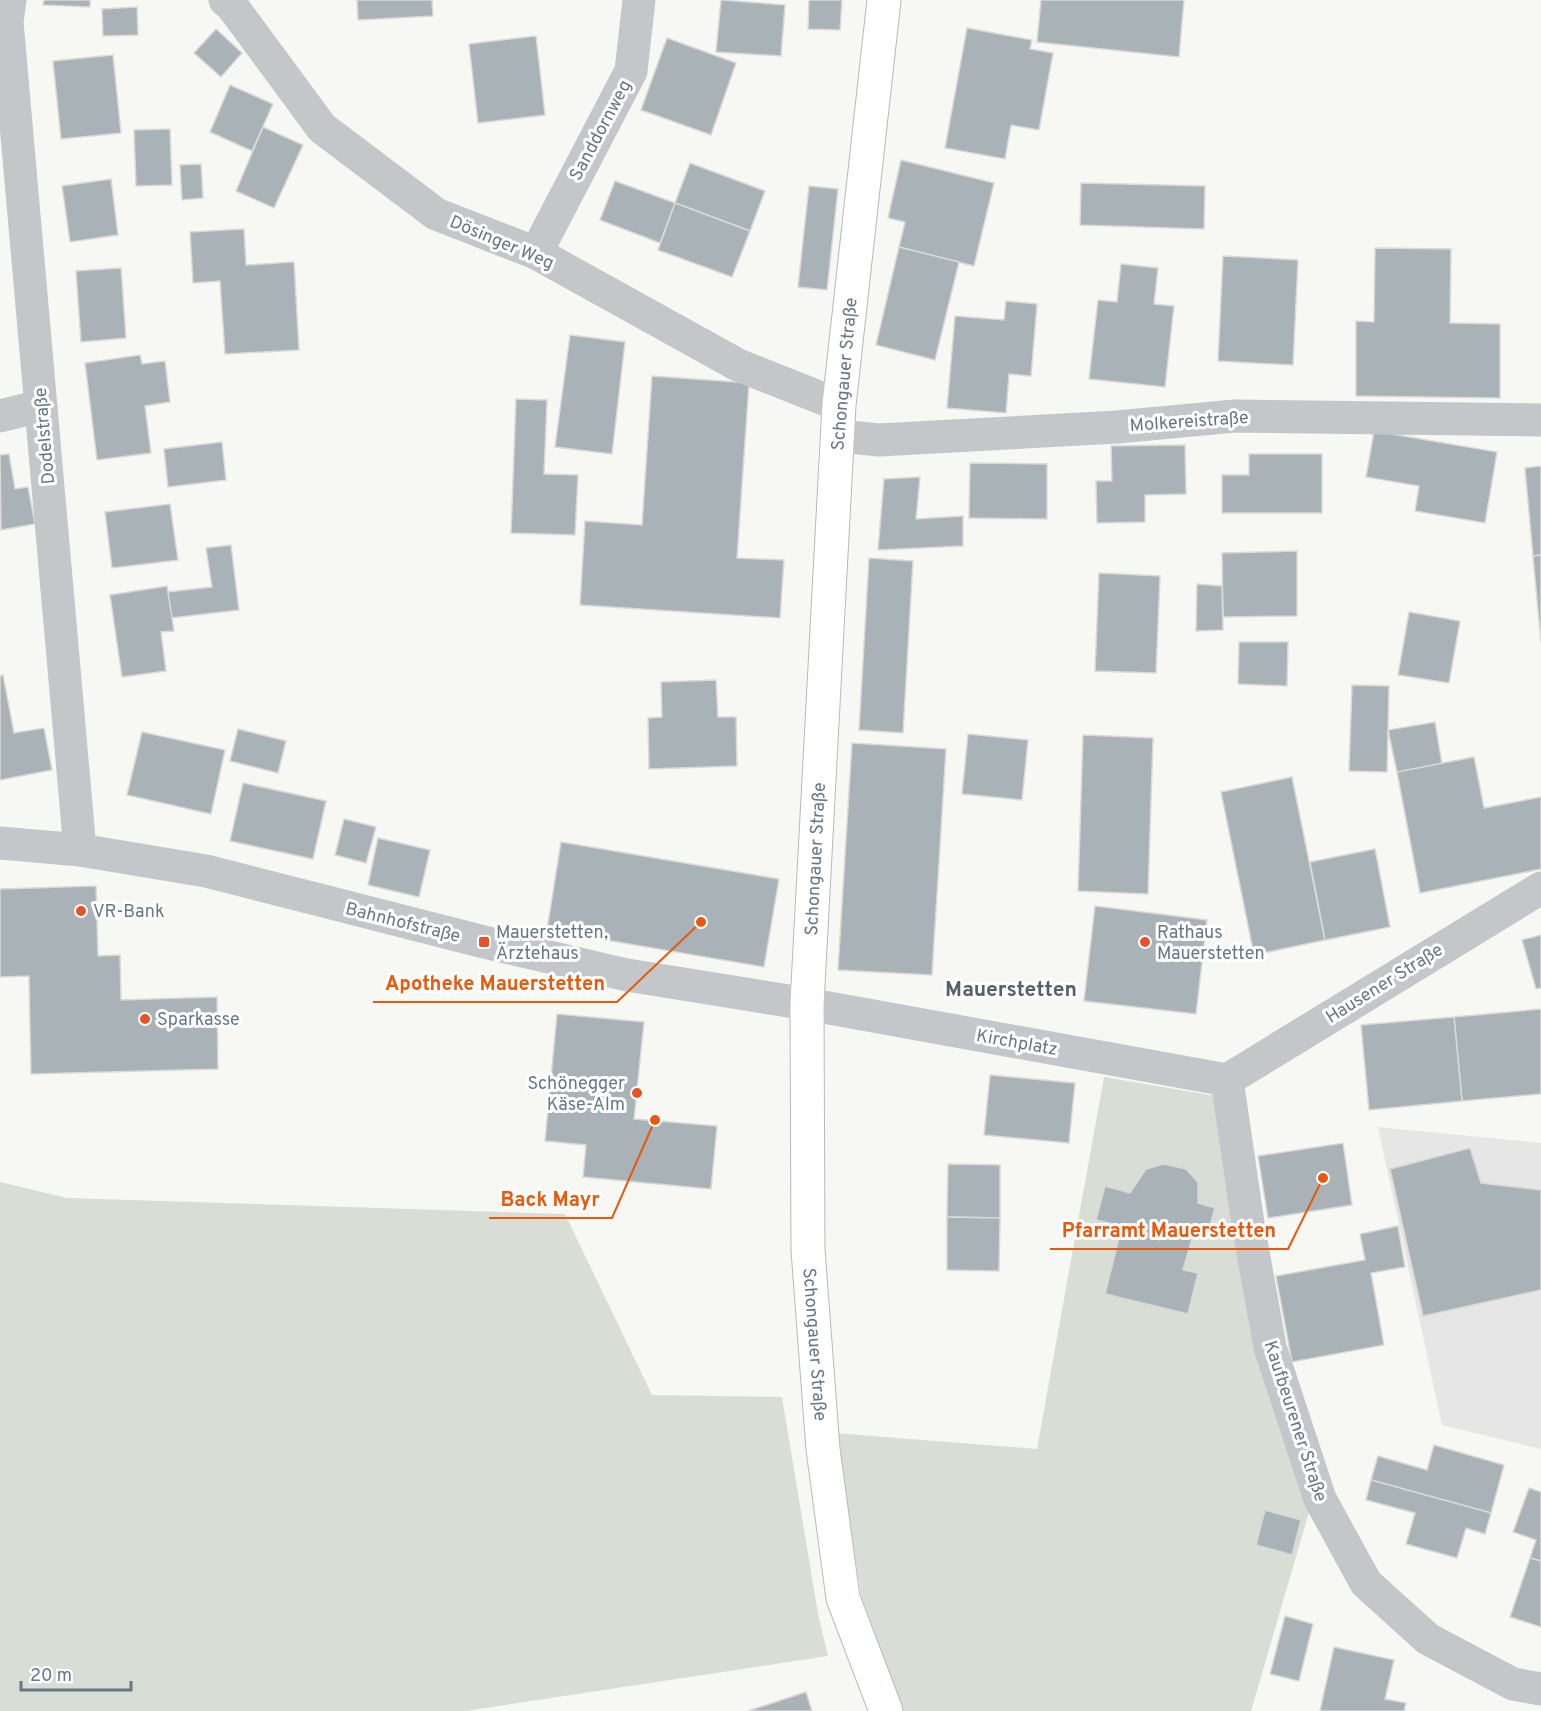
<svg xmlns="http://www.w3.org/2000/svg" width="1541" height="1711" viewBox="0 0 1541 1711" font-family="Overpass,sans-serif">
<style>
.built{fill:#e5e6e5}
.green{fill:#d8ded5}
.building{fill:#a9b2b7;stroke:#d9d9d6;stroke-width:1.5}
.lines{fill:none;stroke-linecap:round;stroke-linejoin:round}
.secondary-casing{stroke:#b5babf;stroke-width:35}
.minor{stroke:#c3c7ca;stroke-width:33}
.secondary{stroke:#fff;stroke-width:33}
.poi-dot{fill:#e45427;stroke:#fff;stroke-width:2}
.labels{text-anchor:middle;stroke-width:6;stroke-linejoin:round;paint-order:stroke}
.street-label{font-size:18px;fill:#667785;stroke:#fff}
.poi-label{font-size:18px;fill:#667785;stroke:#fff;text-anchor:start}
.quarter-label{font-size:21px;font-weight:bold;fill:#54606a;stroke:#fff}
.leader{fill:none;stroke:#e8590c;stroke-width:2}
.callout-dot{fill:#e8590c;stroke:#fff;stroke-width:2}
.callout-label{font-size:20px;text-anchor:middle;font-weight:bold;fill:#e8590c;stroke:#fff;stroke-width:6;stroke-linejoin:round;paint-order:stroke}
</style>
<rect width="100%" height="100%" fill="#f7f7f4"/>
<path class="built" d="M1378,1127L1541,1143V1449L1442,1425Z"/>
<g class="green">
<path d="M1104,1077L1222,1097L1309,1512L1251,1711H903L861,1595L834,1433L1037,1449Z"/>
<path d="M0,1182L67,1198L565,1214L652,1395L782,1397L818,1614L828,1656L466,1711H0Z"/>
</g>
<g class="building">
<path d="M44,0H90V7L43,5Z"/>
<path d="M357,0H432L433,16L358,20Z"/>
<path d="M721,0L785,5L781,56L716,52Z"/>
<path d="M809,0H842L840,30L808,29Z"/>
<path d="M1041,0H1184L1179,57L1037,42Z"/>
<path d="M137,7L138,35L103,36L102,9Z"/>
<path d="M967,28L1032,40L1030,49L1053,53L1039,130L1011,125L1005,159L945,148Z"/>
<path d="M216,29L242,53L221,77L194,53Z"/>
<path d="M536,36L545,115L478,123L469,44Z"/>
<path d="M667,38L736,63L711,135L641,110Z"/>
<path d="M113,55L121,133L61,139L53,61Z"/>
<path d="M230,85L273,104L252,151L210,132Z"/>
<path d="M263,127L303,145L274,208L236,191Z"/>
<path d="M170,129L172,185L136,186L134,130Z"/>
<path d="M901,160L994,183L974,266L899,247L905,222L888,218Z"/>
<path d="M690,163L765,191L750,231L675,203Z"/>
<path d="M201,164L203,198L182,200L180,165Z"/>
<path d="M111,179L118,235L70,242L62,186Z"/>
<path d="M615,181L675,203L660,243L600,220Z"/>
<path d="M1081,183L1205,186L1204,229L1080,225Z"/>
<path d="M809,186L838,189L827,290L798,287Z"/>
<path d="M675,203L750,231L732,277L658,250Z"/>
<path d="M244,229L246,265L294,262L299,350L225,354L220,281L193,283L190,232Z"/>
<path d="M899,247L959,262L935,360L876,345Z"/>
<path d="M1375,248L1451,249L1450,323L1500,324V398L1356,396V321L1374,322Z"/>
<path d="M1223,256L1298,260L1293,365L1218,361Z"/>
<path d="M1121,264L1158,268L1154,304L1174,306L1165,387L1089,379L1098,300L1117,302Z"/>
<path d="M121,268L126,338L81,342L76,271Z"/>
<path d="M1006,301L1037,304L1031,376L1009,374L1006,413L947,408L955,316L1004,320Z"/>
<path d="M570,335L625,342L612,454L555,447Z"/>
<path d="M140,355L142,364L165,361L170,402L145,406L151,453L97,460L85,363Z"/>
<path d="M652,376L749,383L737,558L784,560L780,618L580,605L585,521L642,525Z"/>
<path d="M516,399L547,400L544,474L578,475L575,535L511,533Z"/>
<path d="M1374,431L1497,452L1485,523L1415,511L1419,486L1366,477Z"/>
<path d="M222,442L226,480L168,487L164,449Z"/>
<path d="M1185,445L1186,494L1145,495V522L1097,523L1096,481H1112L1111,446Z"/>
<path d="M9,454L15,489L28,487L35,524L1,530L0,455Z"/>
<path d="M1249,454H1322V513H1222V475H1249Z"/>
<path d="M970,463L1047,464V519L969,518Z"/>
<path d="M1541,466V555L1533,556L1525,468Z"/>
<path d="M920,477L916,519L963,516V546L878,550L884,479Z"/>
<path d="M170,504L178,560L112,568L105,512Z"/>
<path d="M231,545L239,610L171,618L168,592L212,587L206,548Z"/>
<path d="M1297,551V616L1223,617L1222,553Z"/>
<path d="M1541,555V643L1533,556Z"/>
<path d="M869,558L913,561L903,733L859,730Z"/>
<path d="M1099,573L1160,576L1156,673L1095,671Z"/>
<path d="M1197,584L1222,586L1223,630L1196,631Z"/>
<path d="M167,586L174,631L161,632L166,671L122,677L110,595Z"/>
<path d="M1409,612L1460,621L1449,683L1398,675Z"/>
<path d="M1239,642H1288L1287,686L1238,684Z"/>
<path d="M3,675L14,733L44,728L52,770L0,780V676Z"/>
<path d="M716,680L718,717H736L737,766L649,769L648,718L662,717L661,682Z"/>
<path d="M1352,685L1389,686L1387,772L1349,771Z"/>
<path d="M1435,722L1442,764L1397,772L1388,730Z"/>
<path d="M238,729L286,741L278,773L230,761Z"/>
<path d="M142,732L225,750L211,814L127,795Z"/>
<path d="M968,734L1028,740L1022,800L962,794Z"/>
<path d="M1083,735L1153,738L1148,894L1078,891Z"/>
<path d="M852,743L946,749L932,975L838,970Z"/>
<path d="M1474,757L1484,808L1541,797V869L1420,893L1397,772Z"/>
<path d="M1292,777L1325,940L1254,955L1221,792Z"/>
<path d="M243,783L326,801L313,859L230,841Z"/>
<path d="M344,819L376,827L366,863L335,855Z"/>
<path d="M378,838L430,850L419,897L368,885Z"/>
<path d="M561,842L779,879L764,967L547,930Z"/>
<path d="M1375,849L1390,927L1325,940L1310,862Z"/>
<path d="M96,886L98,956L120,955L121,1000L217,997L218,1069L31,1074L29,976L0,977V889Z"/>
<path d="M1095,906L1207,920L1196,1014L1084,1001Z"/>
<path d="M1541,935V988L1536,989L1522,940Z"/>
<path d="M1541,1009V1094L1462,1101L1454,1017Z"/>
<path d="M557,1014L644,1022L634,1119L717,1126L711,1189L583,1177L586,1145L545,1141Z"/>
<path d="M1454,1017L1462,1101L1369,1110L1361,1025Z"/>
<path d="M990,1075L1075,1083L1069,1143L984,1135Z"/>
<path d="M1343,1143L1352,1205L1268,1218L1258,1156Z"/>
<path d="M1470,1148L1481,1183L1541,1190V1290L1423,1316L1390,1169Z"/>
<path d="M948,1164L1000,1165V1218L947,1217Z"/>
<path d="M1164,1164L1186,1169L1198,1182V1203L1215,1208L1206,1239L1193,1235L1183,1270L1198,1273L1188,1314L1105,1294L1122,1226L1096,1220L1105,1186L1130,1193L1146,1169Z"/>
<path d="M947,1217L1000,1218L999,1271L947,1270Z"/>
<path d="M1398,1226L1405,1267L1371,1273L1384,1345L1292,1362L1276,1276L1365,1260L1360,1234Z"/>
<path d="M1434,1445L1504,1465L1491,1513L1371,1480L1378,1456L1427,1470Z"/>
<path d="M1371,1480L1491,1513L1485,1534L1466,1528L1457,1558L1406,1544L1415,1513L1366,1500Z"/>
<path d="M1529,1488L1541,1492V1561L1530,1558L1536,1540L1513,1532Z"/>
<path d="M1265,1510L1301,1520L1292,1555L1256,1545Z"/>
<path d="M1530,1558L1541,1561V1627L1510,1617Z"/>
<path d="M1285,1616L1313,1624L1299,1681L1270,1674Z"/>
<path d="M1334,1647L1394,1660L1385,1699L1406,1703L1404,1711H1320Z"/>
<path d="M806,1692L812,1711H748Z"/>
</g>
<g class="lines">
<g class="secondary-casing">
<g id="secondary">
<path id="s1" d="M884,0L839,405L807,1004L808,1250L823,1449L843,1598L886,1711"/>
</g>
</g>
<g class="minor">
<path d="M10,0L7,22L80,850"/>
<path d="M225,0L232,6L322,128L436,214L536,253L738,365L839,405"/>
<path d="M536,253L631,71L639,0"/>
<path d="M0,416L41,406"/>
<path d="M839,436L879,440L1117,427L1235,416L1541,420"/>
<path d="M0,843L80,850L206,871L484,942L627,975L807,1004L1227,1080"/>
<path d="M1227,1080L1249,1230L1270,1347L1320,1499L1366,1583L1428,1639L1513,1684L1541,1689"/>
<path d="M1227,1080L1541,888"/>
</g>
<use href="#secondary" class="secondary"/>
</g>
<g class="poi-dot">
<circle cx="81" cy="911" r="6"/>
<rect x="478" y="936" width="12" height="12" rx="3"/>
<circle cx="1145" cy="942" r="6"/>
<circle cx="145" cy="1019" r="6"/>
<circle cx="637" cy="1093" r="6"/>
</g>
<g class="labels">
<g class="street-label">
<text transform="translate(600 130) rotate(-62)" y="6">Sanddornweg</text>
<text transform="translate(502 242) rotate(23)" y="6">Dösinger Weg</text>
<text transform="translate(844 374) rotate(-85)" y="6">Schongauer Straße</text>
<text transform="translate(1189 421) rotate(-4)" y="6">Molkereistraße</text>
<text transform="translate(44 436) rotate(-95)" y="6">Dodelstraße</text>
<text transform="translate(815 859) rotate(-87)" y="6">Schongauer Straße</text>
<text transform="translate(403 922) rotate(14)" y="6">Bahnhofstraße</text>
<text transform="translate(1384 983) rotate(-32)" y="6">Hausener Straße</text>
<text transform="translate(1017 1042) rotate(10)" y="6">Kirchplatz</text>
<text dy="6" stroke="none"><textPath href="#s1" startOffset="1348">Schongauer Straße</textPath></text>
<text transform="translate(1296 1421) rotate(72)" y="6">Kaufbeurener Straße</text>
</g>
<g class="poi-label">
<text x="93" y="917">VR-Bank</text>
<text x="496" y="938">Mauerstetten,<tspan x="496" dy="21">Ärztehaus</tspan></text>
<text x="1157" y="938">Rathaus<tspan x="1157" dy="21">Mauerstetten</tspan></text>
<text x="157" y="1025">Sparkasse</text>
<text x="625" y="1089" text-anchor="end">Schönegger<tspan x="625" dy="21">Käse-Alm</tspan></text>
</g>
<g class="quarter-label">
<text x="1011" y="996">Mauerstetten</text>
</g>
</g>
<path class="leader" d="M701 922L617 1002H373M655 1120L612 1218H489M1323 1178L1288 1249H1050"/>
<g class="callout-dot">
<circle cx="701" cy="922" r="6"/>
<circle cx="655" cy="1120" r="6"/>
<circle cx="1323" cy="1178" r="6"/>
</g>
<g class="callout-label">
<text x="495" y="990">Apotheke Mauerstetten</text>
<text x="550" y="1206">Back Mayr</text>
<text x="1169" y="1237">Pfarramt Mauerstetten</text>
</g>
<path d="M21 1681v9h110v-9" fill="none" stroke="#667785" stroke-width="3"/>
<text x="30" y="1681" font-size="18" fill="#667785" stroke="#ffffff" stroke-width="4.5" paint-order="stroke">20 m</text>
</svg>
